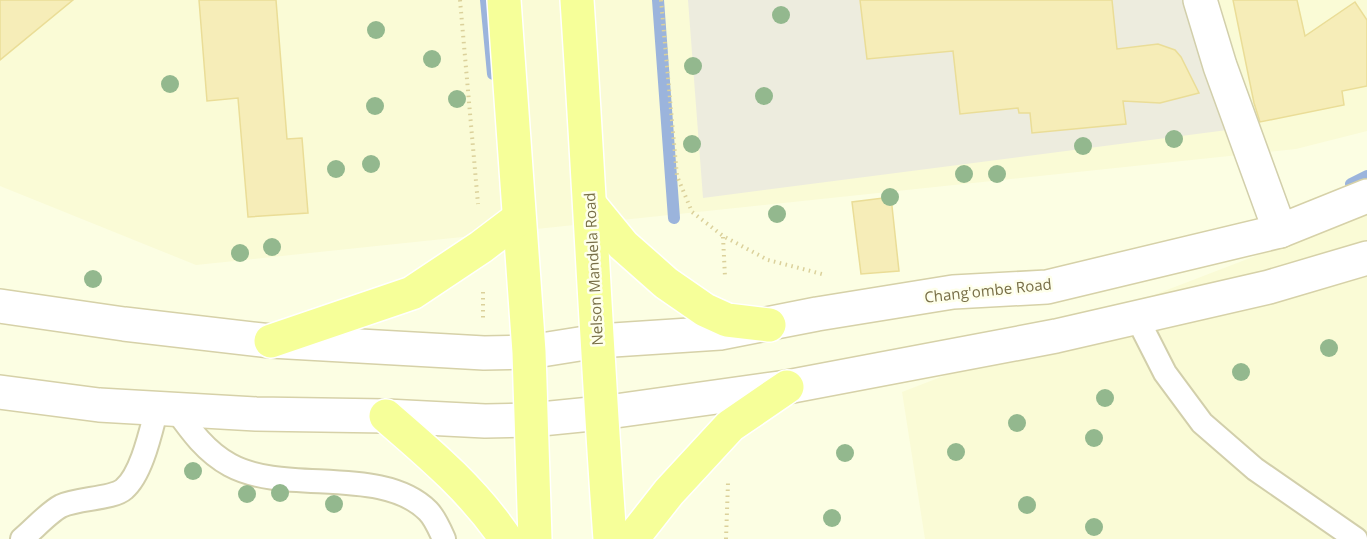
<svg xmlns="http://www.w3.org/2000/svg" width="1367" height="539" viewBox="0 0 1367 539" font-family="'Open Sans',sans-serif">
<style>
.residential{fill:#fafbd6}
.industrial{fill:#edecde}
.lines{fill:none;stroke-linecap:round;stroke-linejoin:round}
.stream{stroke:#9bb4dc;stroke-width:12}
.building{fill:#f6edb8;stroke:#eadd97;stroke-width:1.5}
.lane-casing{stroke:#d2cfab;stroke-width:26}
.street-casing{stroke:#d2cfab;stroke-width:36}
.secondary-casing{stroke:#d6d1a8;stroke-width:36}
.primary-casing{stroke:#fff;stroke-width:36}
.path{stroke:#dbd19b;stroke-width:4;stroke-dasharray:1.5 4.5;stroke-linecap:butt}
.lane{stroke:#fff;stroke-width:22}
.street{stroke:#fff;stroke-width:33}
.secondary{stroke:#fff;stroke-width:33}
.primary{stroke:#f6ff99;stroke-width:33}
.tree{fill:#93b88e}
.labels{text-anchor:middle;stroke-width:5;stroke-linejoin:round;paint-order:stroke}
.street-label{font-size:15px;fill:#786f47;stroke:#feffeb}
</style>
<rect width="100%" height="100%" fill="#fcfee3"/>
<g class="residential">
<path d="M0,0H1367V131L1296,149L196,265L0,186Z"/>
<path d="M1367,213V539H925L902,392Z"/>
</g>
<path class="industrial" d="M688,0H1192L1235,129L703,198Z"/>
<g class="lines">
<g class="stream">
<path d="M486,0L493,74"/>
<path d="M658,0L674,218"/>
<path d="M1351,184L1367,176"/>
</g>
</g>
<g class="building">
<path d="M0,0H73L0,60Z"/>
<path d="M199,0H276L287,139L302,138L308,213L248,217L238,98L207,101Z"/>
<path d="M860,0H1112L1117,49L1158,44L1175,50L1181,57L1199,93L1160,103L1123,101L1126,124L1032,133L1030,113H1019L1018,108L960,114L953,51L867,59Z"/>
<path d="M1233,0H1297L1305,36L1355,2L1367,20V86L1342,91L1344,105L1260,122L1254,103Z"/>
<path d="M891,197L899,271L861,274L852,202Z"/>
</g>
<g class="lines">
<g class="lane-casing">
<g id="lane">
<path d="M1137,318L1165,373L1202,423L1255,469L1356,539"/>
<path d="M176,410C191,431 206,452 230,465C285,495 382,465 428,511C435,518 440,530 444,539"/>
<path d="M22,539C33,530 49,512 61,506C78,498 113,499 124,489C142,474 151,430 157,408"/>
</g>
</g>
<g class="street-casing">
<path id="street" d="M1200,0L1220,66L1280,231"/>
</g>
<g class="secondary-casing">
<g id="secondary">
<path d="M0,306L124,324L271,341L484,353L529,352L598,341L720,333L817,314L953,292L1047,287L1280,231L1367,196"/>
<path d="M0,392L99,405L256,414L386,416L485,421L531,420L601,413L787,387L1056,336L1269,287L1367,258"/>
</g>
</g>
<g class="primary-casing">
<g id="primary">
<path d="M504,0L529,352L535,539"/>
<path d="M577,0C589,180 597,360 610,539"/>
<path d="M591,206L623,245L666,283L705,310L727,320L769,325"/>
<path d="M271,341L412,293L481,247L518,219"/>
<path d="M386,416C429,453 474,491 506,539"/>
<path d="M632,539L669,492L730,426L787,387"/>
</g>
</g>
<g class="path">
<path d="M460,0L478,204"/>
<path d="M661,0L677,176L692,212L723,236L768,260L822,274"/>
<path d="M723,237L725,277"/>
<path d="M483,292V318"/>
<path d="M726,539L728,483"/>
</g>
<use href="#lane" class="lane"/>
<use href="#street" class="street"/>
<use href="#secondary" class="secondary"/>
<use href="#primary" class="primary"/>
</g>
<g class="tree">
<circle cx="781" cy="15" r="9"/>
<circle cx="376" cy="30" r="9"/>
<circle cx="432" cy="59" r="9"/>
<circle cx="693" cy="66" r="9"/>
<circle cx="170" cy="84" r="9"/>
<circle cx="764" cy="96" r="9"/>
<circle cx="457" cy="99" r="9"/>
<circle cx="375" cy="106" r="9"/>
<circle cx="1174" cy="139" r="9"/>
<circle cx="692" cy="144" r="9"/>
<circle cx="1083" cy="146" r="9"/>
<circle cx="371" cy="164" r="9"/>
<circle cx="336" cy="169" r="9"/>
<circle cx="964" cy="174" r="9"/>
<circle cx="997" cy="174" r="9"/>
<circle cx="890" cy="197" r="9"/>
<circle cx="777" cy="214" r="9"/>
<circle cx="272" cy="247" r="9"/>
<circle cx="240" cy="253" r="9"/>
<circle cx="93" cy="279" r="9"/>
<circle cx="1329" cy="348" r="9"/>
<circle cx="1241" cy="372" r="9"/>
<circle cx="1105" cy="398" r="9"/>
<circle cx="1017" cy="423" r="9"/>
<circle cx="1094" cy="438" r="9"/>
<circle cx="956" cy="452" r="9"/>
<circle cx="845" cy="453" r="9"/>
<circle cx="193" cy="471" r="9"/>
<circle cx="280" cy="493" r="9"/>
<circle cx="247" cy="494" r="9"/>
<circle cx="334" cy="504" r="9"/>
<circle cx="1027" cy="505" r="9"/>
<circle cx="832" cy="518" r="9"/>
<circle cx="1094" cy="527" r="9"/>
</g>
<g class="labels">
<g class="street-label">
<text transform="translate(594 269) rotate(-93)" y="5">Nelson Mandela Road</text>
<text transform="translate(988 291) rotate(-6)" y="5">Chang'ombe Road</text>
</g>
</g>
</svg>
